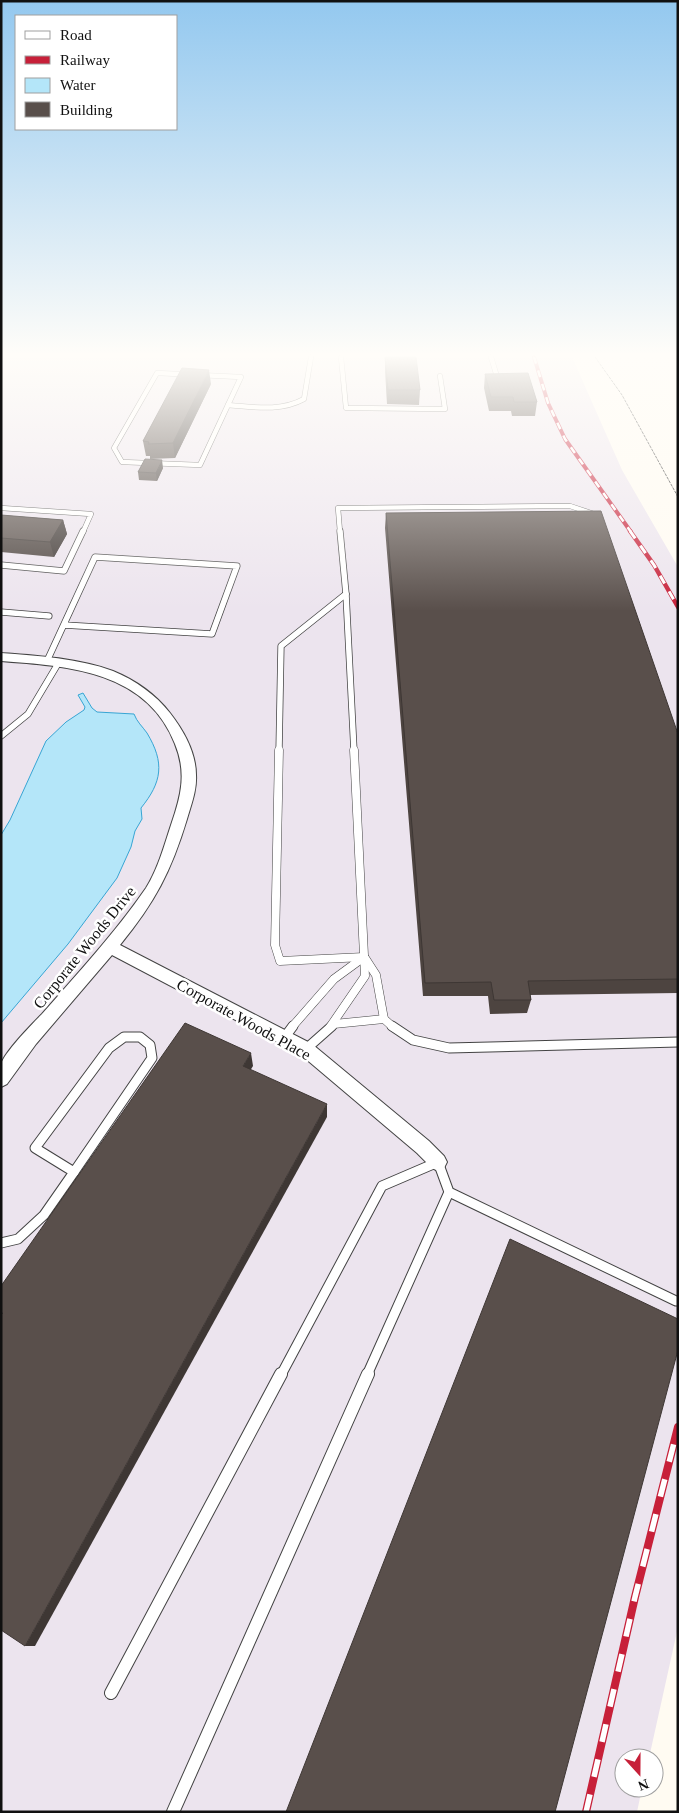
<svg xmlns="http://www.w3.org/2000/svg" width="679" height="1813" viewBox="0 0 679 1813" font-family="'Times New Roman',serif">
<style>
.industrial{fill:#ece4ee}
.water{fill:#b4e6f9;stroke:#37a5d4}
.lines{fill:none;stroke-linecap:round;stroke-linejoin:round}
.service-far4-casing{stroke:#434343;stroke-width:5.5}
.service-far3-casing{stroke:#434343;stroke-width:7}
.service-far2-casing{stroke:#434343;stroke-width:9}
.service-far1-casing{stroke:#434343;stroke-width:11}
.service-casing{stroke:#434343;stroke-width:14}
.minor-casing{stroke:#434343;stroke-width:2}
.path{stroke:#323232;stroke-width:1;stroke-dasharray:3 1;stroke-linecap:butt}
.service-far4{stroke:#fff;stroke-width:4.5}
.service-far3{stroke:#fff;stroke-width:5.5}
.service-far2{stroke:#fff;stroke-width:8}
.service-far1{stroke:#fff;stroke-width:9}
.service{stroke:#fff;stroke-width:12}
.minor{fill:#fff;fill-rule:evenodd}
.rail-far2-casing{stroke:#c72039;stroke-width:4}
.rail-far1-casing{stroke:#c72039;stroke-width:4.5}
.rail-casing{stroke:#c72039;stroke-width:8}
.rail-far2{stroke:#fff;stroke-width:2.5;stroke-dasharray:7;stroke-linecap:butt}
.rail-far1{stroke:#fff;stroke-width:3;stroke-dasharray:9;stroke-linecap:butt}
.rail{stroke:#fff;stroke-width:5.5;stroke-dasharray:18;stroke-linecap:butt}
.wall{fill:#4d4440}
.shaded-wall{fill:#3e3734}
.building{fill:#594f4b;stroke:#3e3734}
.labels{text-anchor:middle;stroke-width:5;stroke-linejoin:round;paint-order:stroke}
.street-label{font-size:16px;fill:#101010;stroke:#fff}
</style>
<rect width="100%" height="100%" fill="#fffbf2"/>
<path class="industrial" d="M1,357H572L622,470L678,567V1627L649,1758H624V1788H642L637,1812H1Z"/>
<path class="water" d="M83,693L92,708L97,712L134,714C137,722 142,726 147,733C165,763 162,782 141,808L142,819L135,831L131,847L117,878L68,944L1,1023V835L10,820L46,741L66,722L84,710L85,707L78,695Z"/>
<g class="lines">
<g class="service-far4-casing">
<g id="service-far4">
<path d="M341,357L346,408L445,409L440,376"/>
<path d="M491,357L498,380"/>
<path d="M157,373L241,377L200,465L122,462L114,448Z"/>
<path d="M228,405C254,407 280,412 304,399L311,357"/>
<path d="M1,508L91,514L83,532"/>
<path d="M340,532L338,508L570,506L594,514"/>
</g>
</g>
<g class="service-far3-casing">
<g id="service-far3">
<path d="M340,531L346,594L354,751"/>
<path d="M1,565L64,571L83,531"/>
<path d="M1,612L49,616"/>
<path d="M47,661L95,557L237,566L212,634L64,625"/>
<path d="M1,736L28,714L59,662"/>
<path d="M279,751L281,646L346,594"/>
</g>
</g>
<g class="service-far2-casing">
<g id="service-far2">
<path d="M279,750L275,945L280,961L364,957"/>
<path d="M365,958L376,975L384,1019"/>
<path d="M334,1024L384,1019L393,1027"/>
<path d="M292,1027L334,979L364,957"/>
<path d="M330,1027L365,976L354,750"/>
</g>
</g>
<g class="service-far1-casing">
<g id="service-far1">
<path d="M392,1026L413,1040L449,1048L678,1042"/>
<path d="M124,1037H140L150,1045L152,1058L74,1172L35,1148L109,1048Z"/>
<path d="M284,1038L293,1026"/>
<path d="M306,1049L332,1026"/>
<path d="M1,1243L18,1239L44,1215L74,1172"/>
<path d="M281,1375L382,1186L438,1162L449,1192L676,1301"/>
<path d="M367,1375L449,1192"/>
</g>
</g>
<g class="service-casing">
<g id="service">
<path d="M111,1693L281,1374"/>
<path d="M173,1812L368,1374"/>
</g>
</g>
<g class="minor-casing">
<path id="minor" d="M1,653C38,656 78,658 113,671C135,680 156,695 170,713C184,731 196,753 196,775C197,790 191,805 187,819C171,872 155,902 120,945L312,1044L429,1141L444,1156L447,1162L444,1168L438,1171L432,1168L417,1153L300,1054L112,955L36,1044L7,1084L1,1087C1,1080 0,1070 1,1064C5,1052 32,1024 42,1014C78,973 115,933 146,888C158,869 164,846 171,825C181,796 187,773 175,744C147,671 68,666 1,661Z"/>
</g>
<path class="path" d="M595,357L622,395L678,497"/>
<use href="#service-far4" class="service-far4"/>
<use href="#service-far3" class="service-far3"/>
<use href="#service-far2" class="service-far2"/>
<use href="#service-far1" class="service-far1"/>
<use href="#service" class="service"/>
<use href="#minor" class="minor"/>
<g class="rail-far2-casing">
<path id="rail-far2" d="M534,357L548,403L565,439L631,532"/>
</g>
<g class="rail-far1-casing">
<path id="rail-far1" d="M630,531L654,565L678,607"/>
</g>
<g class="rail-casing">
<path id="rail" d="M586,1812L635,1597L678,1427"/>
</g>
<use href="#rail-far2" class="rail-far2"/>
<use href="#rail-far1" class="rail-far1"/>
<use href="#rail" class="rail"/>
</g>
<g class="wall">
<path d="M385,357L420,390L419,405L387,404L385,371Z"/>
<path d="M485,374L537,402L535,416H512L511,411H489L484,388Z"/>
<path d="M211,384L175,458L150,459V456H146L143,441Z"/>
<path d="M163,468L157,481L139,480L138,472Z"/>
<path d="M386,513L678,734V993L530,995L531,1000L527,1013L490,1014L488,996H423L385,528Z"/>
<path d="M1,515L63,520L67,534L54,557L1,552Z"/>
</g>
<g class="shaded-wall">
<path d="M209,370L211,384L175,458L173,443Z"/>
<path d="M162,460L163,468L157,481L156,473Z"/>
<path d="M63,520L67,534L54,557L50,542Z"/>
<path d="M251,1053L253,1066L245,1079L243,1066Z"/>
<path d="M327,1104V1117L35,1646H25Z"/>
</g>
<g class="building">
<path d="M385,357H416L420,390H388Z"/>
<path d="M182,368L209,370L173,443L148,444L149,442L143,441Z"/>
<path d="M528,373L537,402H514L513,397H491L485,374Z"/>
<path d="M145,459L162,460L156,473L138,472Z"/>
<path d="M601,511L678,734V979L528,981L531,1000H494L491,982L425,983L386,513Z"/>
<path d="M1,515L63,520L50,542L1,538Z"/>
<path d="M185,1023L251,1053L243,1066L327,1104L25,1646L1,1630V1315L3,1313L1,1312V1286Z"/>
<path d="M510,1239L678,1319V1350L555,1812H286Z"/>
</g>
<linearGradient id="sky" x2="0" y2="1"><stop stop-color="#93c8ef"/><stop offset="0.58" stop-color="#fffdf9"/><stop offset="1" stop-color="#fffdf9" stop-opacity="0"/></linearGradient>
<rect width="679" height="611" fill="url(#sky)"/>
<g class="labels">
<g class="street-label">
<text transform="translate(84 947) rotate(-51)" y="6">Corporate Woods Drive</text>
<text transform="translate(244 1019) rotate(29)" y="6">Corporate Woods Place</text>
</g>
</g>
<rect width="679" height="1813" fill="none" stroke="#101010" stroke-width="5"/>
<rect x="15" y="15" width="162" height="115" fill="#ffffff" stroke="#9f9f9f"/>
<rect x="25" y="31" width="25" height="8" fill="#ffffff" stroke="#9f9f9f"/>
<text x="60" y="40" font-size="15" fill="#101010">Road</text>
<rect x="25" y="56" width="25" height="8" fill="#c72039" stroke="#9f9f9f"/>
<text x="60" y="65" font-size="15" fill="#101010">Railway</text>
<rect x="25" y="78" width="25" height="15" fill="#b4e6f9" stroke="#9f9f9f"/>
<text x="60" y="90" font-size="15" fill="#101010">Water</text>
<rect x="25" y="102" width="25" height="15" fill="#594f4b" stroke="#9f9f9f"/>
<text x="60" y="115" font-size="15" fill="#101010">Building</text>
<g transform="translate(639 1773) rotate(159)"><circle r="24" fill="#ffffff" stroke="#9f9f9f"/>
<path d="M0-4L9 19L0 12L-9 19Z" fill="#c72039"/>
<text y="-8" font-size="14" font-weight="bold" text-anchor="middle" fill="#101010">N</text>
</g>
</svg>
